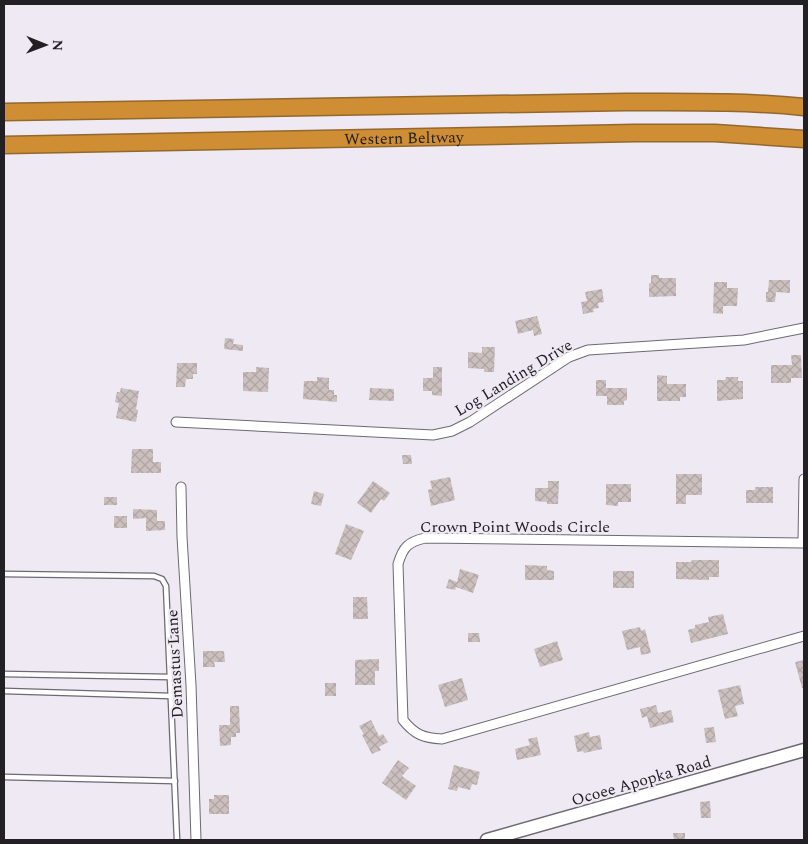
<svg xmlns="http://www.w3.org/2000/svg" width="808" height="844" viewBox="0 0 808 844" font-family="Spectral,serif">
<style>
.building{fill:url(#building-cross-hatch)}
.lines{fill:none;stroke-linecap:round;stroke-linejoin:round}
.service-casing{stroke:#6d6971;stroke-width:7}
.minor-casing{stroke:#6d6971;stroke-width:11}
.secondary-casing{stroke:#6d6971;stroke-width:15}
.motorway-casing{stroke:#92682e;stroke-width:19}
.service{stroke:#fff;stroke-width:4.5}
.minor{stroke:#fff;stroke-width:9}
.secondary{stroke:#fff;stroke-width:12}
.motorway{stroke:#cf8e34;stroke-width:16}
.labels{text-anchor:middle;stroke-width:4.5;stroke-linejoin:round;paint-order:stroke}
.street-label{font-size:16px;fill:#222024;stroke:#eee9f3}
</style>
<defs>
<pattern id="building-cross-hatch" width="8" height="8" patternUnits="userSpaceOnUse" patternTransform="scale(1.25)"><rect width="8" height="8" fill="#ccc0be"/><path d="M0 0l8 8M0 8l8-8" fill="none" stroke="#afa5a3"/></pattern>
</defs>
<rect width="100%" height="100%" fill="#eee9f3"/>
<g class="building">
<path d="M651,275H659V278H676V296L649,297V283H651Z"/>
<path d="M769,280H790V293L776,292L775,302H766V292H768Z"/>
<path d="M714,282H727V288H738L737,306H723V314L713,313Z"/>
<path d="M602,289L604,302L598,303L599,308L593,309L594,312L583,314L581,302L587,301L585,292Z"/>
<path d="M537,316L542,334L534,336L533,330L518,334L515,321Z"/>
<path d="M225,338L234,339L233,344L243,345V351L224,349Z"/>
<path d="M482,347H495L494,372H484V369L468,368V352L482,353Z"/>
<path d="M791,355H801L802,378H791V383H771V365H792Z"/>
<path d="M177,363H197V374H193V379H186L185,387H176Z"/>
<path d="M256,367L269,368L268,392L243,391V372H256Z"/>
<path d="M433,367H442V396L432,395V391H423V378H433Z"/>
<path d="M657,375L667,376V384H686V397H680V401H657Z"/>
<path d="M317,377L329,378V390H334V395H337V402L303,399L304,381H317Z"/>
<path d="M726,377H738V381H743V399L717,401V380H725Z"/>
<path d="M596,380H606V388H627V400L624,401V405H607V396H596Z"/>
<path d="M121,388L139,391L136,409L138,410L136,422L116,418L119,403L115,402L117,392H120Z"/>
<path d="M370,388L394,389V401L369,400Z"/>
<path d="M132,449H153V462H161V473H131Z"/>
<path d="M402,455H411L412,464H403Z"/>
<path d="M676,474H702V495H686V504H676Z"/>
<path d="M450,477L455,500L431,506L428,490L432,489L430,481Z"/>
<path d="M373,481L390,493L384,501L381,499L371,513L357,503Z"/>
<path d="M548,481H559L558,504H547V502L535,501V488H548Z"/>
<path d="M606,484H631V502H618V506L606,505Z"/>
<path d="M755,487H773V503H746V490H755Z"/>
<path d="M314,491L324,494L321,506L311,504Z"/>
<rect x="104" y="497" width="13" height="8"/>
<path d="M133,509L157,510V521H165V530L146,531V518L133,519Z"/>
<rect x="114" y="516" width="13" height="12"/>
<path d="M346,524L364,531L351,560L335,554Z"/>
<path d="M692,560H719V577H709V580L676,579V562H691Z"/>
<path d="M525,565L547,566V570L554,571V580H525Z"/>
<path d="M460,569L479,575L473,593L456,587L455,590L446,588L449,579L457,582Z"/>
<rect x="613" y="571" width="21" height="17"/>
<path d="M353,597H367L368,619H353Z"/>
<path d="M723,614L728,634L691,643L688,630L695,628V625L709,622L708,617Z"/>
<path d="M640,627L641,631L645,629L651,653L641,655L640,647L627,650L622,631Z"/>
<path d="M468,633H479L480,642H468Z"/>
<path d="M557,641L563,660L540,667L534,649Z"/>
<path d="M203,651H224L225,662H214L215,667H203Z"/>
<path d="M379,659V671H375V685H355V660Z"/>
<path d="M804,660V688H802L795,662Z"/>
<path d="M462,678L468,700L445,707L438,685Z"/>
<rect x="325" y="683" width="11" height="13"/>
<path d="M740,685L744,704L735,706L738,716L725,719L718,690Z"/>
<path d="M656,705L658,713L671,710L674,722L650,728L647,716L642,718L640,709Z"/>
<path d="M230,706H239L240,733H236V737H231V745L220,746L219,725H230Z"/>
<path d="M371,720L379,736L383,734L388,742L379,747L381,750L372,754L362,735L364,734L359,726Z"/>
<path d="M714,727L716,742L706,743L704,728Z"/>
<path d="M589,732L590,737L600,735L602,749L584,753L583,751L577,752L574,736Z"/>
<path d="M537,737L541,755L517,760L515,749L530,745L528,739Z"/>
<path d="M398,760L409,768L402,776L416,786L406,800L382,783Z"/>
<path d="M454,765L480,772L477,785L472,784L470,790L458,787L457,791L448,789Z"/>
<path d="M214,795H229V814H209V799H214Z"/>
<path d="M710,801L711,818H701L700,802Z"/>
<path d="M673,833H685V840H674Z"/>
</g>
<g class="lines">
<g class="service-casing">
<g id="service">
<path d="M4,574L154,576L162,579L166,586L177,840"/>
<path d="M4,674L170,677"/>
<path d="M4,691L171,696"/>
<path d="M4,777L175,781"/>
</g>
</g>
<g class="minor-casing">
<g id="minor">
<path d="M176,422L433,435L452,431L470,422L569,357L588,350L744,340L804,328"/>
<path d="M181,487L182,537L191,685L196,840"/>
<path d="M803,542L804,479"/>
<path d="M804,543L425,538C408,542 403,547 398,564L403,720C415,735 424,738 442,739L804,636"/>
</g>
</g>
<g class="secondary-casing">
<path id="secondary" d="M487,840L804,750"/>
</g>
<g class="motorway-casing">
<g id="motorway">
<path d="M4,112L626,102C686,102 745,101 804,107"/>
<path id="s1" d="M4,145L635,133H715L804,139"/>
</g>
</g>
<use href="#service" class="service"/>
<use href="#minor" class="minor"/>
<use href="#secondary" class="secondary"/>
<use href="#motorway" class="motorway"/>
</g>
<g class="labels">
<g class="street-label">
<text dy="6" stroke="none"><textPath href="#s1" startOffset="400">Western Beltway</textPath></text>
<text transform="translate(513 377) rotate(-31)" y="6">Log Landing Drive</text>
<text x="515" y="532">Crown Point Woods Circle</text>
<text transform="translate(174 664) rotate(-93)" y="6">Demastus Lane</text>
<text transform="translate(641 780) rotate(-16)" y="6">Ocoee Apopka Road</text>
</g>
</g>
<rect width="808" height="844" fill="none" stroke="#222024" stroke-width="10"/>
<g transform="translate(45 45) rotate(91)" stroke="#eee9f3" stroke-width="4" paint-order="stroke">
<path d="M0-4L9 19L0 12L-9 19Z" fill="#222024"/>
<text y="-8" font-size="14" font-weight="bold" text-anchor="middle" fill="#222024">N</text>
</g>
</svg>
